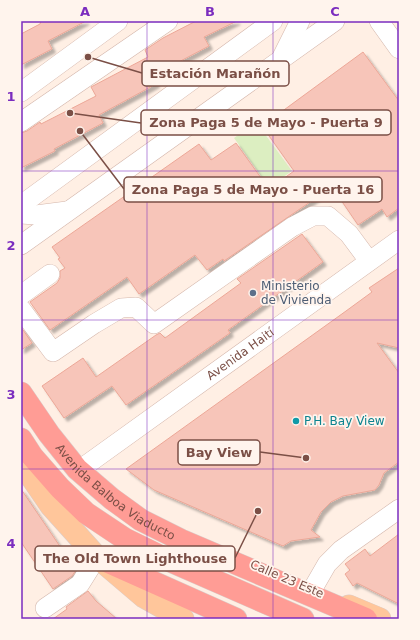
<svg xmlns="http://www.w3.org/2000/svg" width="420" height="640" viewBox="0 0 420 640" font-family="'DejaVu Sans',sans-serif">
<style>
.green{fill:#dceec1}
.building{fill:#f7c5b9;stroke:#eca797;filter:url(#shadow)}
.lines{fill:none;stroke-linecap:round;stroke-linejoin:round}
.minor-casing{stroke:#d4b6ab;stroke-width:20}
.major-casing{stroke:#dacecb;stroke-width:23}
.highway-casing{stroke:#dacecb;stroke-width:23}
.minor{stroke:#fff;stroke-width:19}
.major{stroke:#ffc69b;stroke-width:22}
.highway{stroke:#ff9c95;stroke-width:22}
.grid{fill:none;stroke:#7b2cbf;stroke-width:1;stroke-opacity:0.55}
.service-dot{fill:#5c6f8a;stroke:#fff4ed;stroke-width:1.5}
.culture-dot{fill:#0f9aa8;stroke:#fff4ed;stroke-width:1.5}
.labels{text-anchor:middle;stroke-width:3.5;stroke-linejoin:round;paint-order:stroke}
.service-label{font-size:12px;fill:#4e5e75;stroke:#fff4ed;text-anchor:start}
.street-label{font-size:12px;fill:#7b4f46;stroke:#fff4ed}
.culture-label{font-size:12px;fill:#0d838f;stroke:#fff4ed;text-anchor:start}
.leader{fill:none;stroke:#7b4f46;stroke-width:1.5}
.callout-dot{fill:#7b4f46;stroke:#fff4ed;stroke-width:1.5}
.callout{fill:#fff4ed;stroke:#7b4f46;stroke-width:1.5}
.callout-label{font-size:13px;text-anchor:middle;font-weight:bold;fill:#7b4f46}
.neatline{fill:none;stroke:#7b2cbf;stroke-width:1.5}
.grid-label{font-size:13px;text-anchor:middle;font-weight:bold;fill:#7b2cbf}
</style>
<defs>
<filter id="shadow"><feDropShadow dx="3.5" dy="3.5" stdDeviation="1" flood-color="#0004"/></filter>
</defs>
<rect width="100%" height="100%" fill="#ffefe4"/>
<path class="green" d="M256,122L292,171L269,187L234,138Z"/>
<g class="building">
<path d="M41,21H86L48,41L52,49L21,65V34L40,24Z"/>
<path d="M196,21H237L204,37L209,46L154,75L156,84L99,115L103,123L54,149L55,151L21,168V133L27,131L40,122L41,124L96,96L91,87L148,57L145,50L163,38Z"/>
<path d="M363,52L399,101V208L387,217L382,209L358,225L332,187L224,261L223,259L207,270L195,255L139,294L127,277L50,330L30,302L57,283L60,278V271L65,268L58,259L60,258L52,247L199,144L211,160L236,143L269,189L294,171L262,126Z"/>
<path d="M302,234L323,262L228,330L230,333L126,405L112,386L64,418L42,386L83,358L96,377L156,335L160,333L165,338L241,283L237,279Z"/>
<path d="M399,268V348L377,343L399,373V462L384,473L379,485L375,490L343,496L331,502L321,512L311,530L320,537L291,541L283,546L154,490L126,469L346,311L372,292L369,288Z"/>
<path d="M21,327L32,343L21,350Z"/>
<path d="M21,489L76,570L72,576L53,589L21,542Z"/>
<path d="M399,534V604L357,583L353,586L345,574L350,570L345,564L365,549L370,556Z"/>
<path d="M88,591L96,601L117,619H53L67,609L66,607Z"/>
</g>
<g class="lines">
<g class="minor-casing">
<g id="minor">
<path d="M379,21L399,49"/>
<path d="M282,57L300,21"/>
<path d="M21,92L118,21"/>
<path d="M21,122L168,21"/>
<path d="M21,205L273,21"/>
<path d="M21,214L36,215L67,211"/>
<path d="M21,245L335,21"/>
<path d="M21,295L50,274"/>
<path d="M21,309L53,352L94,324L121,308L136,307L154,324L292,227L313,216H328L349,234L369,261"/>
<path id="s1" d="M82,468L399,240"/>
<path d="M312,590L327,564L341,550L399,509"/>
<path d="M45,608L80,584L97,557"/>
</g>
</g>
<g class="major-casing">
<g id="major">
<path d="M21,462L51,506L97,557L144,597L183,619"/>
<path d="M349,606L380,619"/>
</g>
</g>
<g class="highway-casing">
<g id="highway">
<path id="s2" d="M21,393L49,434L77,469L112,499L141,520L181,540L366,619"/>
<path d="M21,439L32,456L60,488L86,513L125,539L170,561L303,619"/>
<path d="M97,557L236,619"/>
</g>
</g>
<use href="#minor" class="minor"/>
<use href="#major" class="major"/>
<use href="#highway" class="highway"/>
</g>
<path class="grid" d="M147,21V619M273,21V619M21,171H399M21,320H399M21,469H399"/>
<circle class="service-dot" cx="253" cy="293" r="4"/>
<circle class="culture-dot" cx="296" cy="421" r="4"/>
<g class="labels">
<g class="service-label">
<text x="261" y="290">Ministerio<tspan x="261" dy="14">de Vivienda</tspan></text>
</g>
<g class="street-label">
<text dy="4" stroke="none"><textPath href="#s1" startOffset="195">Avenida Haití</textPath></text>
<text dy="4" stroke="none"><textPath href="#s2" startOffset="139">Avenida Balboa Viaducto</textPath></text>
<text transform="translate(287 579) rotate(23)" y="4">Calle 23 Este</text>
</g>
<g class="culture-label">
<text x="304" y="425">P.H. Bay View</text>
</g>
</g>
<path class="leader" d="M88 57L142 73M70 113L141 123M80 131L124 189M306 458L260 452M258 511L235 558"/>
<g class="callout-dot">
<circle cx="88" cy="57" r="4"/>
<circle cx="70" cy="113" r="4"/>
<circle cx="80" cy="131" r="4"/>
<circle cx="306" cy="458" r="4"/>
<circle cx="258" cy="511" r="4"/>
</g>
<g class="callout">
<rect x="142" y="61" width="147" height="25" rx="4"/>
<rect x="141" y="110" width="250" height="25" rx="4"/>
<rect x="124" y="177" width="258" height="25" rx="4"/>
<rect x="178" y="440" width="82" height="25" rx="4"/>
<rect x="35" y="546" width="200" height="25" rx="4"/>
</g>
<g class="callout-label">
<text x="215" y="78">Estación Marañón</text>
<text x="266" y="127">Zona Paga 5 de Mayo - Puerta 9</text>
<text x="253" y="194">Zona Paga 5 de Mayo - Puerta 16</text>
<text x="219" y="457">Bay View</text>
<text x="135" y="563">The Old Town Lighthouse</text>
</g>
<rect width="420" height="640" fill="none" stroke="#fff4ed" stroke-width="44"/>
<rect x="22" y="22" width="376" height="596" class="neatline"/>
<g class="grid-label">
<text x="85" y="16">A</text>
<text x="210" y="16">B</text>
<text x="335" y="16">C</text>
<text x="11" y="101">1</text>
<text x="11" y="250">2</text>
<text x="11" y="399">3</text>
<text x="11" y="548">4</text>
</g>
</svg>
